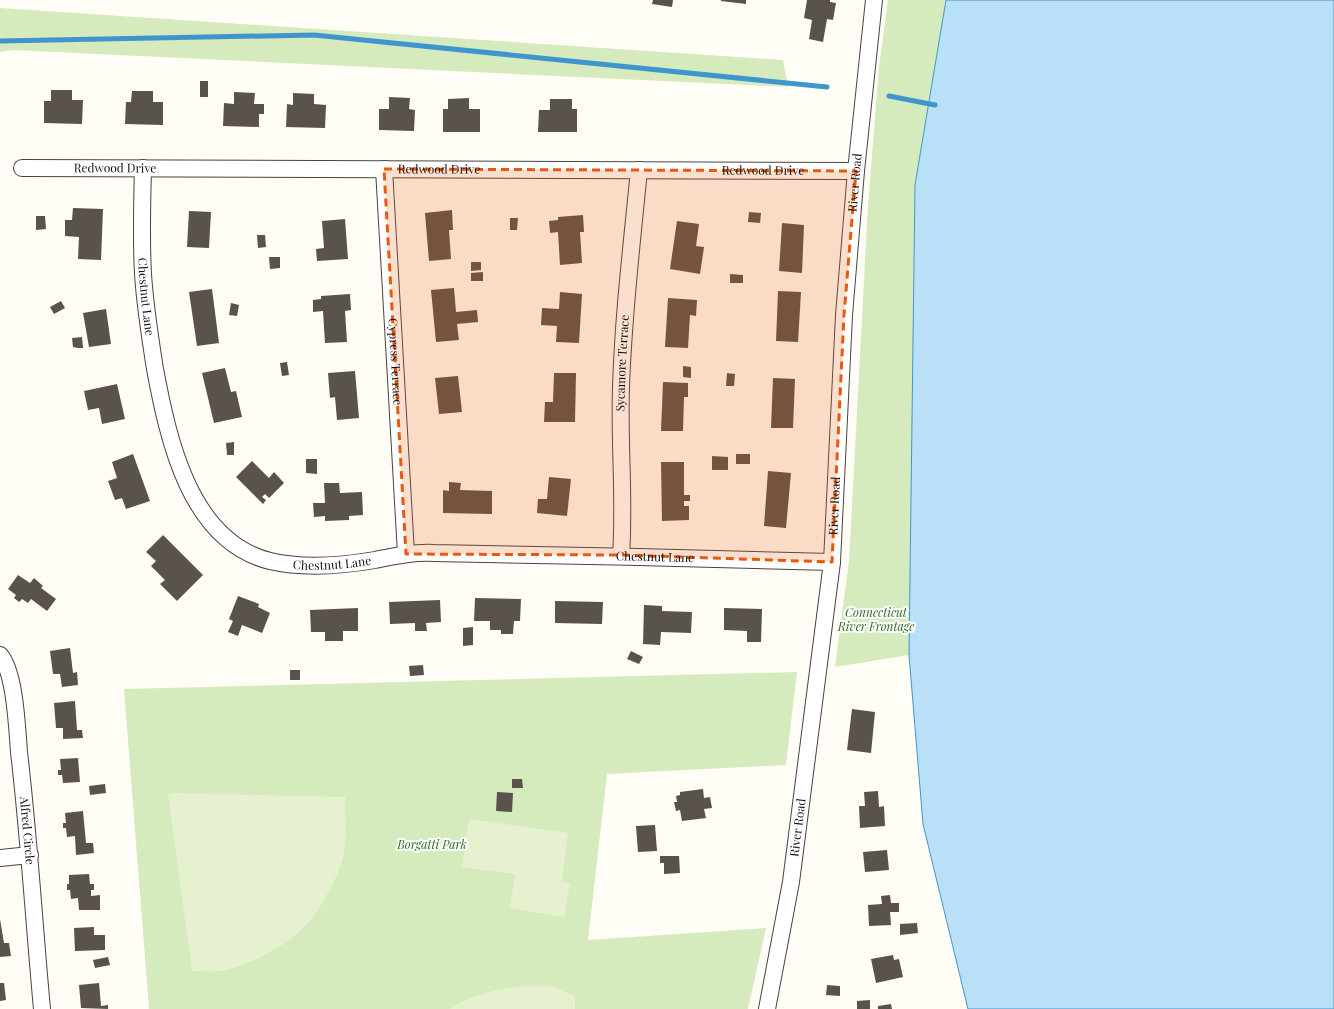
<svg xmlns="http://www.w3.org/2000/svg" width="1334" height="1009" viewBox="0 0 1334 1009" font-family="'Playfair Display',serif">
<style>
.green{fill:#d5ebbd}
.pitch{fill:#e6f2cf}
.water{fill:#b9e0f7;stroke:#3f96cf}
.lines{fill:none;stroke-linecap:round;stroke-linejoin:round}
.stream{stroke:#3f96cf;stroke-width:5}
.building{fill:#5a524d}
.minor-casing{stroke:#444;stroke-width:18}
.minor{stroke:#fff;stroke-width:16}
.marked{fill:#e8590c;fill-opacity:0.2;stroke:#e8590c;stroke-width:3;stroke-dasharray:8 5;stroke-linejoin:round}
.labels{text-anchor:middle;stroke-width:4;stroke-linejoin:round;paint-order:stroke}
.street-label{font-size:12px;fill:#111;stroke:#fff}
.park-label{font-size:12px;font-style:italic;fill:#2f6b1f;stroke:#fff}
</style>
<rect width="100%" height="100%" fill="#fffdf5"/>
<g class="green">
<path d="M888,0H946L915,185L909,655L835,667L849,561L868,206L879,67Z"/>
<path d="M0,8L783,60L788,87L13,50L0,52Z"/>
<path d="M797,672L786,765L607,774L588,940L766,928L748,1009H149L124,689Z"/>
</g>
<g class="pitch">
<path d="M168,793L345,797C345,819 348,843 341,864C335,882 320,910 307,924C288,945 248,967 220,971C211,972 201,971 192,971Z"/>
<path d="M469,819L568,833L562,881L551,880L570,883L564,917L510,908L515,874L462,867Z"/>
<path d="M521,986H551L575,996V1009H450C471,994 496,990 521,986Z"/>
</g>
<path class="water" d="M946,0H1334V1009H968L923,824L909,655L915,185Z"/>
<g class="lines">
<g class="stream">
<path d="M0,41L314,35L827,87"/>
<path d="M889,96L935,105"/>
</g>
</g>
<g class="building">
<path d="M653,0H673L672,7L652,4Z"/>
<path d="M721,0H746V4L721,1Z"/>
<path d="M807,0H830V2L836,3L833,20L827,19L823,42L809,39L812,20L804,18Z"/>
<rect x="200" y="81" width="8" height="16"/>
<path d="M51,90H72V100H83L82,124L44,123V101H51Z"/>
<path d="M132,91H153V102H163V125L125,124L126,102H131Z"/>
<path d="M234,92L255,93L254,104H264V114H259V127L223,126L224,103L234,104Z"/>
<path d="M293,93L314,94V104L326,105L325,128L286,127L287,104L293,105Z"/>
<path d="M389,97L410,98L409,109L415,110L414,131L379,130V109H389Z"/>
<path d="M469,98V109H480V132H443V109H448V99Z"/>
<path d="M550,99H572V109H577V132H538L539,110H550Z"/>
<path d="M73,208L103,209L101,260L78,259L79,237L65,236V220H72Z"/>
<path d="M452,210L453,230H449L451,259L429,261L425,213Z"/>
<path d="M189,211L211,212L209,248L187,247Z"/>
<path d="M749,212L761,213L760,223L748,222Z"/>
<path d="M583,215L584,232H580L582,263L560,265L558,232L550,233L549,221L558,220V217Z"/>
<path d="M36,216H45L46,229L36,230Z"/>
<path d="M510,218H518L517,230H510Z"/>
<path d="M345,219L348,259L317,261L316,249L324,248L322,221Z"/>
<path d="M677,221L699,224L696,246L704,247L700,274L670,269Z"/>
<path d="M782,223L804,225L802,273L779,271Z"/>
<path d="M257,235H265L266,247L258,248Z"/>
<path d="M269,257H280V268L270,269Z"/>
<path d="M471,262H481V270L471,271Z"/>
<path d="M483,272V281H471V273Z"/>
<path d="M730,274L743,275V283H730Z"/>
<path d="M454,288L456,312L477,310L478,322L457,324L459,340L436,342L431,290Z"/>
<path d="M212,289L219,343L197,346L189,292Z"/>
<path d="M778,291L801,292L798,342L776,341Z"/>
<path d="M560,292L582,294L579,343L556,342L557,326L541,325L542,308L559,309Z"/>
<path d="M350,294L351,310L345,311L347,342L325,343L323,311L313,312V300L321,299V296Z"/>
<path d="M668,298L697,300L696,316L690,315L688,348L665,347Z"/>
<path d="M61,301L65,308L54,314L50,307Z"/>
<path d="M231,303L239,305L237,316L229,315Z"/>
<path d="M106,309L111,344L89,347L83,313Z"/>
<path d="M82,337L83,348H78L73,347L72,338Z"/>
<path d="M287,362L289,375L282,376L280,363Z"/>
<path d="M683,366L691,367V378L683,377Z"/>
<path d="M225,368L231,392L236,391L242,417L214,423L202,373Z"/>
<path d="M355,371L359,418L337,420L335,397L330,398L328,373Z"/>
<path d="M554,373H576L575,422H544L545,402H553Z"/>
<path d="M727,373L735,374L734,386H726Z"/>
<path d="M458,376L462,412L439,414L435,378Z"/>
<path d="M773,378L795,379L793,428H771Z"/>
<path d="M663,382L688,383V397H684L683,431H661Z"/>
<path d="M117,384L125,419L102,424L99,408L88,410L84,391Z"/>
<path d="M234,442V455H227L226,443Z"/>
<path d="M133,454L150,501L126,509L122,498L115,500L108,481L117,478L112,462Z"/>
<rect x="736" y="454" width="14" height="10"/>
<path d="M712,456L728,457V470H712Z"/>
<path d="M306,459H317V474L306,473Z"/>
<path d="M252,461L269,478L274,472L284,483L269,498L265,494L262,497L266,500L263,504L236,477Z"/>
<path d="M661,462H684V495H690V501H684V506H689V520L662,521Z"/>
<path d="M768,471L791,473L786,528L764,526Z"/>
<path d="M549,477L571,479L567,516L537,513L538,499H547Z"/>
<path d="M449,482L461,483L460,490L492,491V514L443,513V490L449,491Z"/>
<path d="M324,483H339L340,493L362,492L363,515L349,516V520L325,521V516L314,517L313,503H325Z"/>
<path d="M163,535L203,575L177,601L160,584L165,580L151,566L156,561L146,552Z"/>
<path d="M18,575L30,583L34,578L43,586L41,588L56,599L47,611L31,599L28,603L22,599L19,602L14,598L16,595L8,589Z"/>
<path d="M238,596L259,604L258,607L270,613L262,633L242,625L238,636L228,632L233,621L229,619Z"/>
<path d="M475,598L521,599L520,621H514L513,634H501V630H490V621H474Z"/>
<path d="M440,600L441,622L426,623L427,631H415V623L390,624L389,602Z"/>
<path d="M555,601L603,602L602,624L555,623Z"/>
<path d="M644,605L662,606V611L692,612L691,633L661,632L660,645L643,644Z"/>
<path d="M358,608V631H343V641H325V632H311L310,610Z"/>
<path d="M724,608L762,609L761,642H747V631L724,630Z"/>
<path d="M473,627V645L463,646V628Z"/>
<path d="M70,648L73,673L77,672L78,685L62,687L60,674H53L50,651Z"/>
<path d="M631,651L643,657L639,664L627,659Z"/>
<path d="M423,665L424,675L410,676L409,666Z"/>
<rect x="290" y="670" width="10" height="10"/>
<path d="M75,701L77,730H82L83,738L63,739V728H56L54,703Z"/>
<path d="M852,709L875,712L871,753L847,750Z"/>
<path d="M78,758L80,782L63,783L62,775H58V770H61L60,759Z"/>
<path d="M512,779H522L523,788H512Z"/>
<path d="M105,784L106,793L90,795L89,786Z"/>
<path d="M703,789L704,798L710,797L712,808L704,809L706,818L682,821L680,810L676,811L674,802H677L676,796L680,795V792Z"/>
<path d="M878,791L879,807L884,806L885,826L860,828L859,806H865L864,792Z"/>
<path d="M497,792L513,793L512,812L496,811Z"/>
<path d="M83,811L86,843H93L94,853L76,855L75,836L67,837L66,828H63V823H66L65,813Z"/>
<path d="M655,825L657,851L638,852L636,826Z"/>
<path d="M887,850L889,870L865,872L863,852Z"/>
<path d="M660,856H679L680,873L664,874V863H660Z"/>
<path d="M89,874L90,884H94V890H91V896L100,895V910H79L78,898L71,899L70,890H67V884H69V875Z"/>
<path d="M890,895L891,903H899V912H890L891,925L869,926L868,905L882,904L881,896Z"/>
<path d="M0,919L4,943H9L11,956L0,957Z"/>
<path d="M917,923L918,933L900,935V924Z"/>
<path d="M94,927V935H105V950L75,951L74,928Z"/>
<path d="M893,955L894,960L899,959L903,977L876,983L871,959Z"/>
<path d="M108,957L110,965L95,968L93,960Z"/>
<path d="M0,983H4L6,1000L0,1001Z"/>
<path d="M99,983L101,1006L108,1005V1009L81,1008L79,985Z"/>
<path d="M827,985L840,986V996L826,995Z"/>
<path d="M870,1000V1009H857V1001Z"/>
<path d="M891,1004L892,1009H878V1006Z"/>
</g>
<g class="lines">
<g class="minor-casing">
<g id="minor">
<path id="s1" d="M22,168L856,171"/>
<path id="s2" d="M143,168C142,204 141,239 143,274C145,306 150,337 155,369C168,438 189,541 270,561C304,569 340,566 375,560C395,556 413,552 434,553C567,555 699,558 832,562"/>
<path id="s3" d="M384,169L406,554"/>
<path id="s4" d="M621,555C625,500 619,444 621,388C623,316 632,243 639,170"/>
<path id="s5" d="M0,655C15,672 17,727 19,752C29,837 34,923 42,1009"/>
<path d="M0,858L30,855"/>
<path id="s6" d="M767,1009L791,882L832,562L844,315L856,171L874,0"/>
</g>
</g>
<use href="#minor" class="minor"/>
</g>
<path class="marked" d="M384,169L856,171L844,315L832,562L621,555L406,554Z"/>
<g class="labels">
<g class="street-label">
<text dy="4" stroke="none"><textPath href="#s1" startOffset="93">Redwood Drive</textPath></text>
<text dy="4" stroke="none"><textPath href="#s1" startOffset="417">Redwood Drive</textPath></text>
<text dy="4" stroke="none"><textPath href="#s1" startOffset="741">Redwood Drive</textPath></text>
<text dy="4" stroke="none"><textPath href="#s6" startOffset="832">River Road</textPath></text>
<text dy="4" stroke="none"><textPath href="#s2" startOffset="129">Chestnut Lane</textPath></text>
<text dy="4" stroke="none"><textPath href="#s3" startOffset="193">Cypress Terrace</textPath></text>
<text dy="4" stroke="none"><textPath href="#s4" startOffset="192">Sycamore Terrace</textPath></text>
<text dy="4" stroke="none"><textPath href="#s6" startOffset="508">River Road</textPath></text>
<text dy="4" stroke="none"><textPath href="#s2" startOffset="825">Chestnut Lane</textPath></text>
<text dy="4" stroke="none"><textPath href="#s2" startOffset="501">Chestnut Lane</textPath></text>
<text dy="4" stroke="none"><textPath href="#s6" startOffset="184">River Road</textPath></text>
<text dy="4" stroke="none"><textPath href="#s5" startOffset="179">Alfred Circle</textPath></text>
</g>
<g class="park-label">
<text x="876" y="617">Connecticut<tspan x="876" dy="14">River Frontage</tspan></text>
<text x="432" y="849">Borgatti Park</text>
</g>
</g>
</svg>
